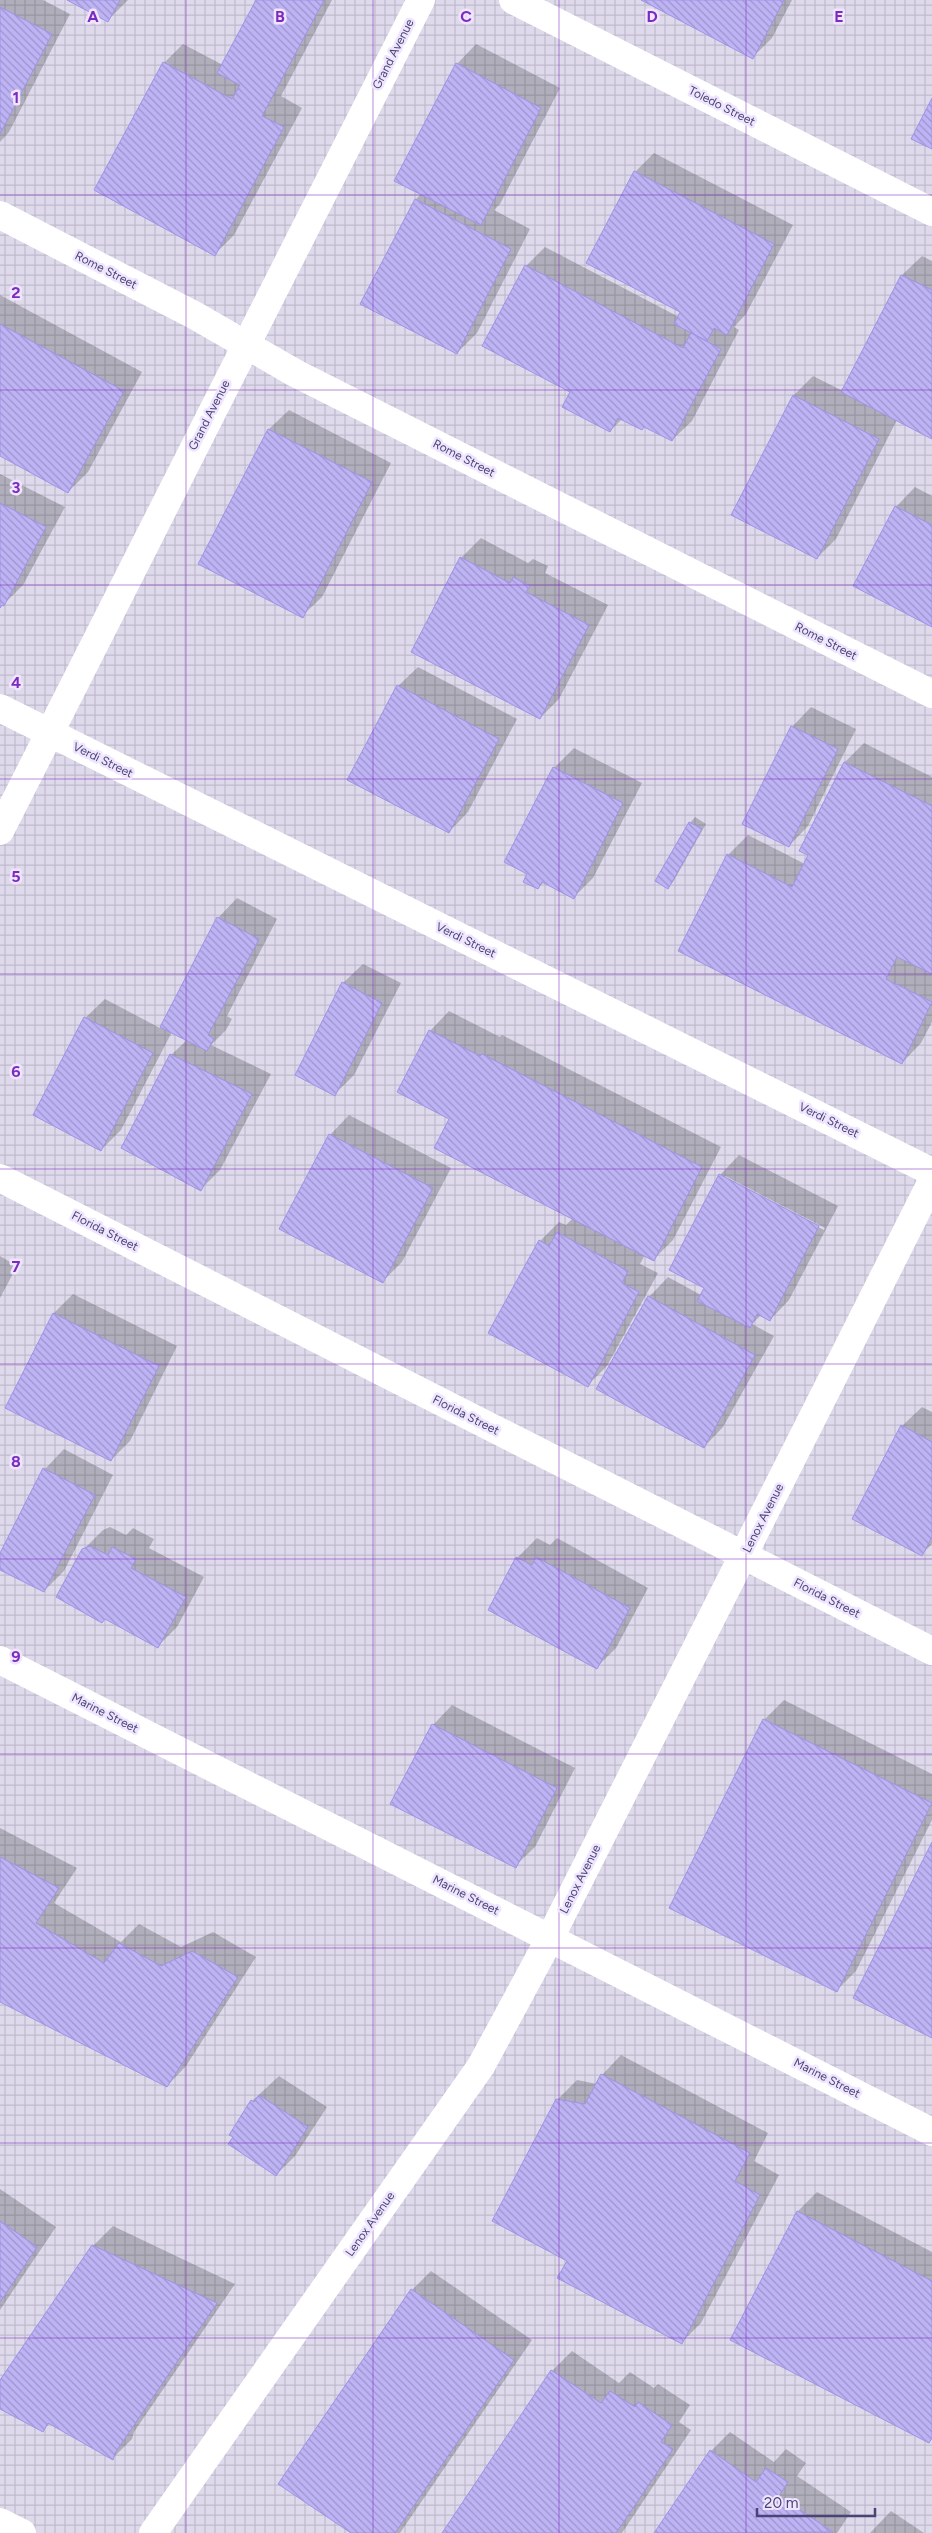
<svg xmlns="http://www.w3.org/2000/svg" width="932" height="2533" viewBox="0 0 932 2533" font-family="Figtree,sans-serif">
<style>
.industrial{fill:url(#industrial-grid)}
.shadow{fill:#0003;fill-rule:evenodd}
.building{fill:url(#building-back-hatch);stroke:#9f93e8}
.lines{fill:none;stroke-linecap:round;stroke-linejoin:round}
.minor{stroke:#fff;stroke-width:28}
.grid{fill:none;stroke:#7b2cbf;stroke-width:1;stroke-opacity:0.55}
.labels{text-anchor:middle;stroke-width:5;stroke-linejoin:round;paint-order:stroke}
.street-label{font-size:12px;fill:#4a4574;stroke:#efe5ff}
.grid-label{font-size:16px;text-anchor:middle;font-weight:bold;fill:#7b2cbf;stroke:#efe5ff;stroke-width:5;stroke-linejoin:round;paint-order:stroke}
</style>
<defs>
<pattern id="industrial-grid" width="8" height="8" patternUnits="userSpaceOnUse" patternTransform="scale(1.25)"><rect width="8" height="8" fill="#dedaeb"/><path d="M0 4h8M4 0v8" fill="none" stroke="#c0bccd"/></pattern>
<pattern id="building-back-hatch" width="6" height="6" patternUnits="userSpaceOnUse" patternTransform="scale(1.25)"><rect width="6" height="6" fill="#beb4f5"/><path d="M-1 5l2 2M0 0l6 6M5-1l2 2" fill="none" stroke="#9c94cb"/></pattern>
</defs>
<rect width="100%" height="100%" fill="#eadefe"/>
<rect class="industrial" x="0" y="0" width="932" height="2533"/>
<g class="shadow">
<path d="M0,0H43L70,14L9,132L0,142Z"/>
<path d="M70,0H128L108,20Z"/>
<path d="M258,0H332L281,96L302,108L234,235L215,254L164,63L183,44L223,65Z"/>
<path d="M644,0H792L772,38L753,57Z"/>
<path d="M476,44L560,88L500,204L494,210L530,229L477,333L457,353L362,303L416,199L421,194L457,64Z"/>
<path d="M654,153L793,225L746,314L734,327L739,330L692,421L672,440L645,426L622,419L610,431L572,392L526,266L545,247L679,317L682,311L635,172Z"/>
<path d="M922,256L932,261V438L897,420L836,539L817,558L733,515L794,395L813,376L843,391L902,275Z"/>
<path d="M0,295L142,372L88,472L68,492L0,455Z"/>
<path d="M289,410L391,463L322,597L302,616L200,564L269,429Z"/>
<path d="M0,474L65,507L23,585L0,608Z"/>
<path d="M915,487L932,496V626L896,507Z"/>
<path d="M481,538L528,563L533,559L548,566L545,573L608,605L559,699L540,718L461,558Z"/>
<path d="M418,667L517,719L468,812L449,832L398,686Z"/>
<path d="M811,707L856,729L808,826L789,846L792,727Z"/>
<path d="M864,743L932,777V1022L921,1043L902,1063L728,855L748,835L805,864L810,855L801,850L845,762Z"/>
<path d="M574,748L642,783L593,878L574,897L544,882L538,888L529,874L505,862L554,768Z"/>
<path d="M695,817L706,824L673,882L668,887L690,823Z"/>
<path d="M237,898L277,919L227,1016L232,1019L226,1030L211,1045L271,1074L220,1170L201,1189L171,1055L187,1040L172,1032L121,1130L101,1150L85,1018L105,999L160,1028L218,918Z"/>
<path d="M363,964L401,983L354,1075L335,1094L343,983Z"/>
<path d="M449,1011L500,1037L502,1035L721,1147L673,1240L654,1259L645,1255L640,1264L658,1273L607,1366L587,1386L540,1241L559,1222L566,1225L573,1218L451,1118L430,1031Z"/>
<path d="M349,1115L451,1168L402,1262L383,1281L330,1135Z"/>
<path d="M739,1155L838,1206L789,1300L770,1320L761,1315L752,1324L774,1336L723,1427L704,1447L649,1297L668,1277L701,1295L705,1287L720,1175ZM725,1176L825,1228L824,1230L725,1178Z"/>
<path d="M0,1256L17,1266L0,1298Z"/>
<path d="M73,1294L177,1346L130,1441L111,1460L7,1408L54,1313Z"/>
<path d="M922,1407L932,1412V1544L921,1555L902,1426Z"/>
<path d="M64,1449L113,1475L64,1571L44,1591L0,1568V1556L45,1469Z"/>
<path d="M110,1527L126,1535L133,1528L154,1539L149,1548L204,1577L177,1627L158,1646L83,1550L103,1530Z"/>
<path d="M537,1538L550,1545L557,1538L648,1588L616,1648L597,1667L517,1558Z"/>
<path d="M784,1700L932,1774V1820L856,1971L837,1990L764,1720Z"/>
<path d="M452,1705L575,1768L535,1847L515,1866L433,1725Z"/>
<path d="M0,1828L77,1868L54,1903L121,1942L139,1924L181,1947L213,1932L256,1957L186,2066L167,2086L0,2001Z"/>
<path d="M621,2055L768,2133L754,2161L779,2175L701,2323L681,2343L557,2100L577,2080L597,2084L602,2075Z"/>
<path d="M279,2076L327,2107L295,2156L276,2175L231,2134L252,2101Z"/>
<path d="M0,2189L56,2227L0,2310Z"/>
<path d="M817,2192L932,2252V2439L929,2442L732,2339L798,2211Z"/>
<path d="M113,2226L235,2284L134,2432L132,2439L113,2458L50,2423L43,2430L0,2408V2382L93,2246Z"/>
<path d="M431,2271L532,2340L400,2533H353L412,2290Z"/>
<path d="M572,2351L619,2383L630,2372L654,2388L658,2384L690,2405L679,2422L691,2430L622,2533H444L552,2371Z"/>
<path d="M730,2432L774,2462L786,2449L806,2463L797,2476L851,2512L837,2533H656L711,2451Z"/>
<path d="M891,2511L924,2533H870Z"/>
</g>
<g class="building">
<path d="M67,0H120L108,22Z"/>
<path d="M256,0H324L262,116L284,127L215,256L94,190L163,62L232,99L240,85L217,73Z"/>
<path d="M641,0H784L753,59Z"/>
<path d="M0,7L52,34L0,134Z"/>
<path d="M456,63L541,108L481,225L394,181Z"/>
<path d="M932,98V149L911,139Z"/>
<path d="M634,171L774,244L727,335L714,328L707,341L674,324L680,312L586,263Z"/>
<path d="M415,199L511,249L457,354L360,304Z"/>
<path d="M525,265L683,348L691,333L721,349L672,441L644,427L642,430L618,418L610,432L562,407L570,392L482,346Z"/>
<path d="M901,275L932,290V439L841,392Z"/>
<path d="M0,324L124,391L68,493L0,456Z"/>
<path d="M793,395L879,439L817,559L731,515Z"/>
<path d="M268,429L372,482L303,618L198,564Z"/>
<path d="M0,503L46,527L4,606L2,605L0,608Z"/>
<path d="M895,506L932,525V627L853,586Z"/>
<path d="M460,557L510,583L513,577L530,586L526,592L589,625L540,719L411,652Z"/>
<path d="M397,685L499,739L449,833L347,780Z"/>
<path d="M791,726L838,749L789,847L742,824Z"/>
<path d="M844,762L932,806V974L897,957L886,979L932,1002L902,1064L678,951L727,854L792,887L808,855L799,851Z"/>
<path d="M553,767L623,803L574,899L542,882L538,889L523,882L527,874L504,862Z"/>
<path d="M689,822L702,829L668,889L655,881Z"/>
<path d="M217,917L259,939L208,1035L214,1039L207,1051L160,1027Z"/>
<path d="M342,982L382,1003L335,1096L295,1075Z"/>
<path d="M84,1017L153,1053L101,1151L33,1115Z"/>
<path d="M429,1030L480,1056L482,1054L702,1167L654,1261L434,1148L449,1119L397,1092Z"/>
<path d="M170,1054L252,1094L201,1191L121,1148Z"/>
<path d="M329,1134L433,1188L383,1283L279,1229Z"/>
<path d="M719,1174L819,1226L770,1321L757,1314L750,1328L697,1301L704,1288L669,1270Z"/>
<path d="M557,1232L628,1271L622,1283L639,1292L588,1387L488,1333L539,1240L549,1246Z"/>
<path d="M648,1296L755,1355L704,1448L596,1389Z"/>
<path d="M53,1313L159,1366L111,1461L5,1408Z"/>
<path d="M901,1425L932,1442V1537L922,1556L852,1519Z"/>
<path d="M43,1468L95,1495L44,1592L0,1570V1553Z"/>
<path d="M90,1546L108,1555L112,1547L136,1559L131,1568L186,1597L158,1648L105,1619L102,1623L56,1597L82,1549Z"/>
<path d="M516,1557L532,1565L536,1557L630,1608L597,1669L488,1610Z"/>
<path d="M763,1719L932,1803L837,1992L669,1908Z"/>
<path d="M432,1724L557,1788L516,1868L390,1804Z"/>
<path d="M932,1842V2038L853,1998Z"/>
<path d="M0,1857L59,1888L36,1923L104,1963L119,1943L161,1966L192,1951L238,1977L167,2087L0,2002Z"/>
<path d="M601,2074L750,2153L735,2181L760,2195L682,2344L557,2278L567,2261L492,2221L556,2099L585,2104Z"/>
<path d="M259,2095L308,2127L276,2176L228,2144L233,2137L229,2135L251,2100L254,2102Z"/>
<path d="M797,2211L932,2281V2438L929,2443L730,2340Z"/>
<path d="M0,2221L37,2247L0,2302Z"/>
<path d="M92,2245L217,2303L115,2453L113,2460L48,2423L43,2432L0,2409V2380Z"/>
<path d="M411,2289L514,2360L395,2533H351L278,2484Z"/>
<path d="M551,2370L601,2403L610,2391L635,2407L638,2402L672,2425L661,2442L673,2449L616,2533H442Z"/>
<path d="M710,2450L756,2482L766,2468L788,2482L779,2496L833,2532L654,2533Z"/>
</g>
<g class="lines">
<g class="minor">
<path d="M513,0L932,212"/>
<path d="M0,215L194,315L295,373L932,694"/>
<path d="M0,708L932,1172"/>
<path d="M0,831L421,0"/>
<path d="M0,1178L932,1651"/>
<path d="M0,1660L932,2132"/>
<path d="M0,2522L22,2533"/>
<path d="M153,2533L481,2066L550,1938L932,1181"/>
</g>
</g>
<path class="grid" d="M186,0V2533M373,0V2533M559,0V2533M746,0V2533M0,195H932M0,390H932M0,585H932M0,779H932M0,974H932M0,1169H932M0,1364H932M0,1559H932M0,1754H932M0,1948H932M0,2143H932M0,2338H932"/>
<g class="labels">
<g class="street-label">
<text transform="translate(393 54) rotate(-63)" y="4">Grand Avenue</text>
<text transform="translate(722 106) rotate(27)" y="4">Toledo Street</text>
<text transform="translate(106 270) rotate(27)" y="4">Rome Street</text>
<text transform="translate(209 415) rotate(-63)" y="4">Grand Avenue</text>
<text transform="translate(464 458) rotate(27)" y="4">Rome Street</text>
<text transform="translate(826 641) rotate(27)" y="4">Rome Street</text>
<text transform="translate(103 760) rotate(26)" y="4">Verdi Street</text>
<text transform="translate(466 940) rotate(26)" y="4">Verdi Street</text>
<text transform="translate(829 1120) rotate(26)" y="4">Verdi Street</text>
<text transform="translate(105 1231) rotate(27)" y="4">Florida Street</text>
<text transform="translate(466 1415) rotate(27)" y="4">Florida Street</text>
<text transform="translate(763 1518) rotate(-63)" y="4">Lenox Avenue</text>
<text transform="translate(827 1598) rotate(27)" y="4">Florida Street</text>
<text transform="translate(105 1713) rotate(27)" y="4">Marine Street</text>
<text transform="translate(580 1879) rotate(-63)" y="4">Lenox Avenue</text>
<text transform="translate(466 1895) rotate(27)" y="4">Marine Street</text>
<text transform="translate(827 2078) rotate(27)" y="4">Marine Street</text>
<text transform="translate(370 2224) rotate(-55)" y="4">Lenox Avenue</text>
</g>
</g>
<g class="grid-label">
<text x="93" y="22">A</text>
<text x="280" y="22">B</text>
<text x="466" y="22">C</text>
<text x="652" y="22">D</text>
<text x="839" y="22">E</text>
<text x="16" y="103">1</text>
<text x="16" y="298">2</text>
<text x="16" y="493">3</text>
<text x="16" y="688">4</text>
<text x="16" y="882">5</text>
<text x="16" y="1077">6</text>
<text x="16" y="1272">7</text>
<text x="16" y="1467">8</text>
<text x="16" y="1662">9</text>
</g>
<path d="M757 2508v8h118v-8" fill="none" stroke="#4a4574" stroke-width="2.5"/>
<text x="764" y="2508" font-size="15" fill="#4a4574" stroke="#efe5ff" stroke-width="4" paint-order="stroke">20 m</text>
</svg>
